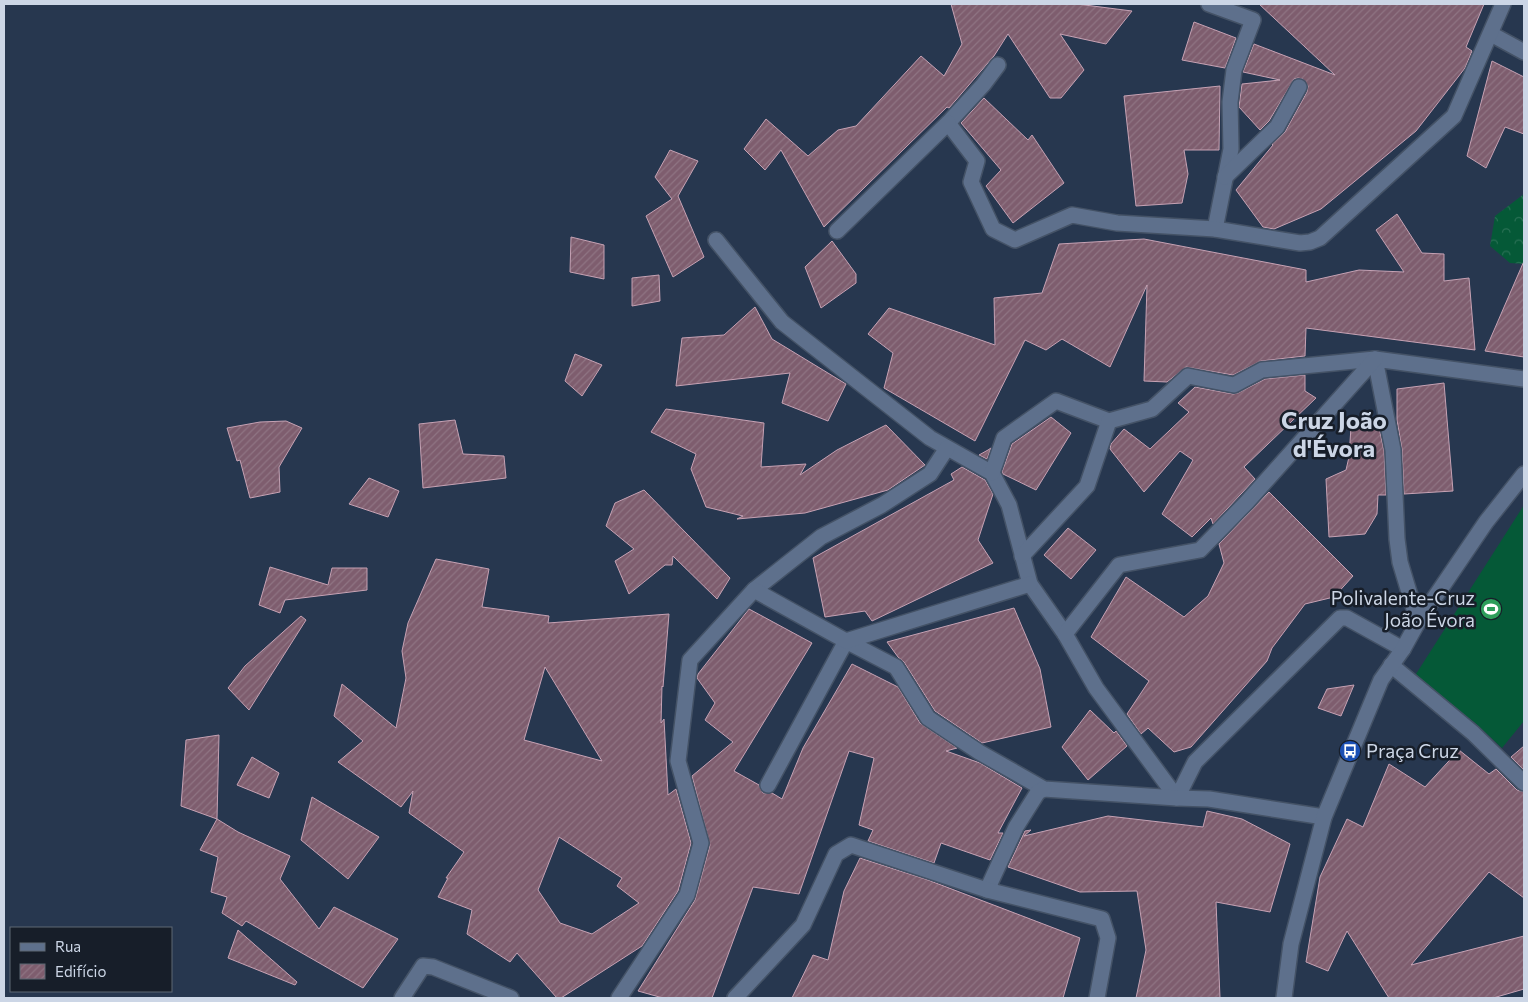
<svg xmlns="http://www.w3.org/2000/svg" width="1528" height="1002" viewBox="0 0 1528 1002" font-family="Commissioner,sans-serif">
<style>
.park{fill:url(#park-crowns)}
.pitch{fill:#055937}
.building{fill:url(#building-hatch);stroke:#c6a2b4;fill-rule:evenodd}
.lines{fill:none;stroke-linecap:round;stroke-linejoin:round}
.street-casing{stroke:#445266;stroke-width:18}
.secondary-casing{stroke:#445266;stroke-width:18}
.street{stroke:#5e708c;stroke-width:15}
.secondary{stroke:#5e708c;stroke-width:15}
.labels{text-anchor:middle;stroke-width:5;stroke-linejoin:round;paint-order:stroke}
.poi-label{font-size:19px;fill:#ccd6e6;stroke:#171e29;text-anchor:end}
.district-label{font-size:24px;font-weight:bold;fill:#ccd6e6;stroke:#171e29}
</style>
<defs>
<pattern id="park-crowns" width="20" height="18" patternUnits="userSpaceOnUse" patternTransform="scale(1.25)"><rect width="20" height="18" fill="#055937"/><path d="M2 6a3 3 0 1 1 6 0M12 15a3 3 0 1 1 6 0" fill="none" stroke="#287054"/></pattern>
<pattern id="building-hatch" width="6" height="6" patternUnits="userSpaceOnUse" patternTransform="scale(1.25)"><rect width="6" height="6" fill="#7e5d6e"/><path d="M-1 1l2-2M0 6l6-6M5 7l2-2" fill="none" stroke="#8f7483"/></pattern>
</defs>
<rect width="100%" height="100%" fill="#27374f"/>
<path class="park" d="M1524,194V264L1510,263L1490,246L1495,216Z"/>
<path class="pitch" d="M1524,505V721L1502,748L1474,722L1436,695L1416,674Z"/>
<g class="building">
<path d="M951,4H1077L1132,11L1106,44L1060,34L1084,70L1061,98H1050L1008,34L994,56L949,108L947,107L824,227L781,150L765,170L744,149L766,119L808,156L838,130L856,126L921,56L944,76L962,44Z"/>
<path d="M1259,4H1484L1466,47L1472,51L1465,68L1416,131L1321,209L1274,229L1263,227L1236,190L1273,145L1272,144L1285,132L1307,92L1308,86L1303,79L1298,78L1294,79L1269,121L1260,130L1239,107L1242,84L1280,80L1243,72L1254,44L1335,75Z"/>
<path d="M1194,22L1236,38L1225,68L1182,60Z"/>
<path d="M1492,61L1524,77V134L1505,127L1486,168L1467,156Z"/>
<path d="M1220,86L1219,150H1184L1188,174L1182,203L1136,206L1124,96Z"/>
<path d="M984,98L1028,140L1032,135L1064,183L1013,223L986,186L1001,170L961,123Z"/>
<path d="M670,150L698,161L678,196L704,257L673,277L646,216L672,199L655,177Z"/>
<path d="M1397,214L1422,253L1444,254V281L1469,278L1475,350L1306,328L1305,356L1261,361L1233,375L1186,367L1167,382L1144,381L1147,285L1110,367L1062,339L1046,350L1025,340L975,441L884,388L893,353L868,334L889,308L995,345L994,298L1042,293L1059,244L1144,239L1306,270V282L1359,270L1404,272L1376,230Z"/>
<path d="M571,237L604,245V279L570,272Z"/>
<path d="M832,241L856,274V283L821,308L805,267Z"/>
<path d="M1524,261V357L1485,351Z"/>
<path d="M659,275L660,301L632,306V278Z"/>
<path d="M755,307L772,339L846,384L828,421L782,403L790,373L676,386L682,338L724,335Z"/>
<path d="M575,354L602,365L582,396L565,381Z"/>
<path d="M1305,375V391L1316,398L1244,467L1255,479L1213,524L1211,518L1192,537L1162,514L1193,460L1180,451L1144,492L1110,449L1111,444L1124,429L1150,449L1189,412L1178,403L1195,387L1233,394L1238,393L1265,379Z"/>
<path d="M1444,383L1453,491L1404,494L1402,449L1397,420V389Z"/>
<path d="M666,409L764,423L761,467L806,464L800,475L837,450L886,425L925,465L888,490L805,513L737,519L743,516L706,507L691,469L696,454L651,432Z"/>
<path d="M1051,417L1071,433L1036,490L1003,474L1002,472L1012,444Z"/>
<path d="M455,420L463,454L504,456L506,478L423,488L419,424Z"/>
<path d="M286,421L302,428L279,467L280,492L250,498L240,460L237,461L227,428L260,422Z"/>
<path d="M1378,423L1384,451L1386,495H1378L1377,514L1365,534L1329,537L1326,479L1346,470L1349,457L1351,427Z"/>
<path d="M991,448L987,459L979,455L988,450Z"/>
<path d="M962,467L985,480L993,494L978,540L993,563L872,621L865,611L825,617L813,558L954,480L951,474Z"/>
<path d="M369,478L399,491L388,517L349,504Z"/>
<path d="M644,490L730,578L717,599L673,556L672,565H665L629,594L615,561L634,549L606,526L615,503Z"/>
<path d="M1269,492L1353,576L1334,597L1305,604L1272,648L1267,661L1191,747L1174,752L1148,728L1141,734L1127,714L1149,681L1091,637L1126,577L1184,617L1208,596L1224,563L1219,544Z"/>
<path d="M1068,528L1096,550L1071,579L1044,555Z"/>
<path d="M436,559L489,569L482,607L549,616L548,623L669,614L663,687L662,686L661,723L664,719L668,795L676,789L691,843L678,891L642,946L561,998H557L517,953L510,962L467,934L472,910L438,897L448,878H446L464,852L409,813L413,791L401,807L338,762L363,741L334,716L342,684L396,728L406,678L402,651L408,623ZM545,667L602,761L524,740ZM559,837L622,878L617,886L639,903L592,934L560,923L538,890Z"/>
<path d="M270,567L328,585L332,568H367V590L285,600L280,613L259,605Z"/>
<path d="M1014,608L1040,669L1051,727L982,743L935,711L904,662L898,657L887,642Z"/>
<path d="M749,609L812,643L734,771L759,785L763,793H772L782,799L803,748L852,664L898,687L920,723L957,748L946,751L980,763L1022,788L998,833H1003L990,860L941,843L934,863L868,841L873,830L859,825L874,758L849,751L799,894L753,887L712,998H663L638,991L695,900L710,845L692,776L733,742L705,720L715,703L697,678L698,674Z"/>
<path d="M301,616L306,620L249,710L228,688L245,666Z"/>
<path d="M1354,685L1341,716L1318,708L1327,689Z"/>
<path d="M1090,710L1114,733L1116,731L1127,746L1088,780L1062,747Z"/>
<path d="M219,735L217,819L238,832L290,856L280,879L319,929L334,907L398,939L363,988L246,921L242,926L222,913L227,897L211,892L218,857L200,850L217,819L181,806L186,740Z"/>
<path d="M1524,746V770L1511,757Z"/>
<path d="M1459,750L1489,774L1496,769L1517,790L1524,792V898L1489,872L1411,965L1524,936V989L1493,998H1389L1347,931L1328,971L1306,962L1320,877L1347,819L1363,827L1389,764L1425,787Z"/>
<path d="M252,757L279,773L269,798L237,785Z"/>
<path d="M312,797L379,837L348,879L301,840Z"/>
<path d="M1207,811L1242,819L1290,844L1270,912L1216,902L1220,998H1136L1146,950L1137,891L1080,892L1008,867L1025,831L1031,830L1024,836L1108,816L1203,827Z"/>
<path d="M860,858L928,880L1080,938L1063,998H792L813,955L828,960L844,891Z"/>
<path d="M238,930L297,982L295,985L228,958Z"/>
</g>
<g class="lines">
<g class="street-casing">
<g id="street">
<path d="M1209,4L1253,20L1234,70L1230,102L1231,149L1215,229"/>
<path d="M1491,34L1524,52"/>
<path d="M998,65L983,85L948,123L977,161L971,182L993,229L1015,240L1072,215L1117,223L1215,229L1300,243L1310,242L1320,238L1454,116L1503,4"/>
<path d="M1225,177L1277,127L1299,87"/>
<path d="M837,231L948,123"/>
<path d="M716,240L782,322L930,438L992,473L1009,505L1030,584L1065,634L1096,688L1177,798L1195,762L1340,618H1347L1403,649"/>
<path d="M992,473L1004,438L1056,401L1109,421"/>
<path d="M1022,556L1087,486L1109,421L1152,409L1188,376L1234,385L1262,370L1375,359"/>
<path d="M754,590L821,537L882,505L930,474L947,448"/>
<path d="M1418,622L1400,562L1397,539L1393,450L1375,359L1524,379"/>
<path d="M1065,634L1119,565L1200,550L1247,502L1375,359"/>
<path d="M1391,665L1473,733L1524,783"/>
<path d="M768,785L846,641L896,667L928,718L979,752L1044,789L1177,798L1209,799L1324,817"/>
<path d="M987,890L1016,827L1038,792L1044,789"/>
<path d="M402,998L423,966L433,967L511,998"/>
<path d="M619,998L687,895L701,843L678,761L690,660L754,590L846,641L1030,584"/>
<path d="M735,998L803,925L836,854L851,845L987,890L1102,919L1108,938L1097,998"/>
</g>
</g>
<g class="secondary-casing">
<path id="secondary" d="M1284,998L1291,944L1324,817L1381,680L1403,649L1418,622L1486,522L1524,474"/>
</g>
<use href="#street" class="street"/>
<use href="#secondary" class="secondary"/>
</g>
<defs>
<g id="stadium-disc" transform="scale(1.125)"><circle r="9.5" fill="#2e9e5b" stroke="#171e29"/><path d="M0-5a6.5 5 0 1 0 0 10a6.5 5 0 1 0 0-10ZM-3.5-1.8h7v3.6h-7Z" fill="#fff"/></g>
<g id="bus-disc" transform="scale(1.125)"><circle r="9.5" fill="#1a4fb4" stroke="#171e29"/><path d="M-5-6H5V4H4V6H2V4H-2V6H-4V4H-5ZM-3.5-4V0h7V-4ZM-3.5 1.2v1.5H-2V1.2ZM2 1.2v1.5H3.5V1.2Z" fill="#fff"/></g>
</defs>
<g fill-rule="evenodd">
<use href="#stadium-disc" x="1491" y="609"/>
<use href="#bus-disc" x="1350" y="751"/>
</g>
<g class="labels">
<g class="poi-label">
<text x="1475" y="605">Polivalente-Cruz<tspan x="1475" dy="22">João Évora</tspan></text>
<text x="1366" y="758" text-anchor="start">Praça Cruz</text>
</g>
<g class="district-label">
<text x="1334" y="429">Cruz João<tspan x="1334" dy="28">d'Évora</tspan></text>
</g>
</g>
<rect width="1528" height="1002" fill="none" stroke="#ccd6e6" stroke-width="10"/>
<rect x="10" y="927" width="162" height="65" fill="#171e29" stroke="#5f6875"/>
<rect x="20" y="943" width="25" height="8" fill="#5e708c" stroke="#5f6875"/>
<text x="55" y="952" font-size="15" fill="#ccd6e6">Rua</text>
<rect x="20" y="964" width="25" height="15" fill="url(#building-hatch)" stroke="#5f6875"/>
<text x="55" y="977" font-size="15" fill="#ccd6e6">Edifício</text>
</svg>
